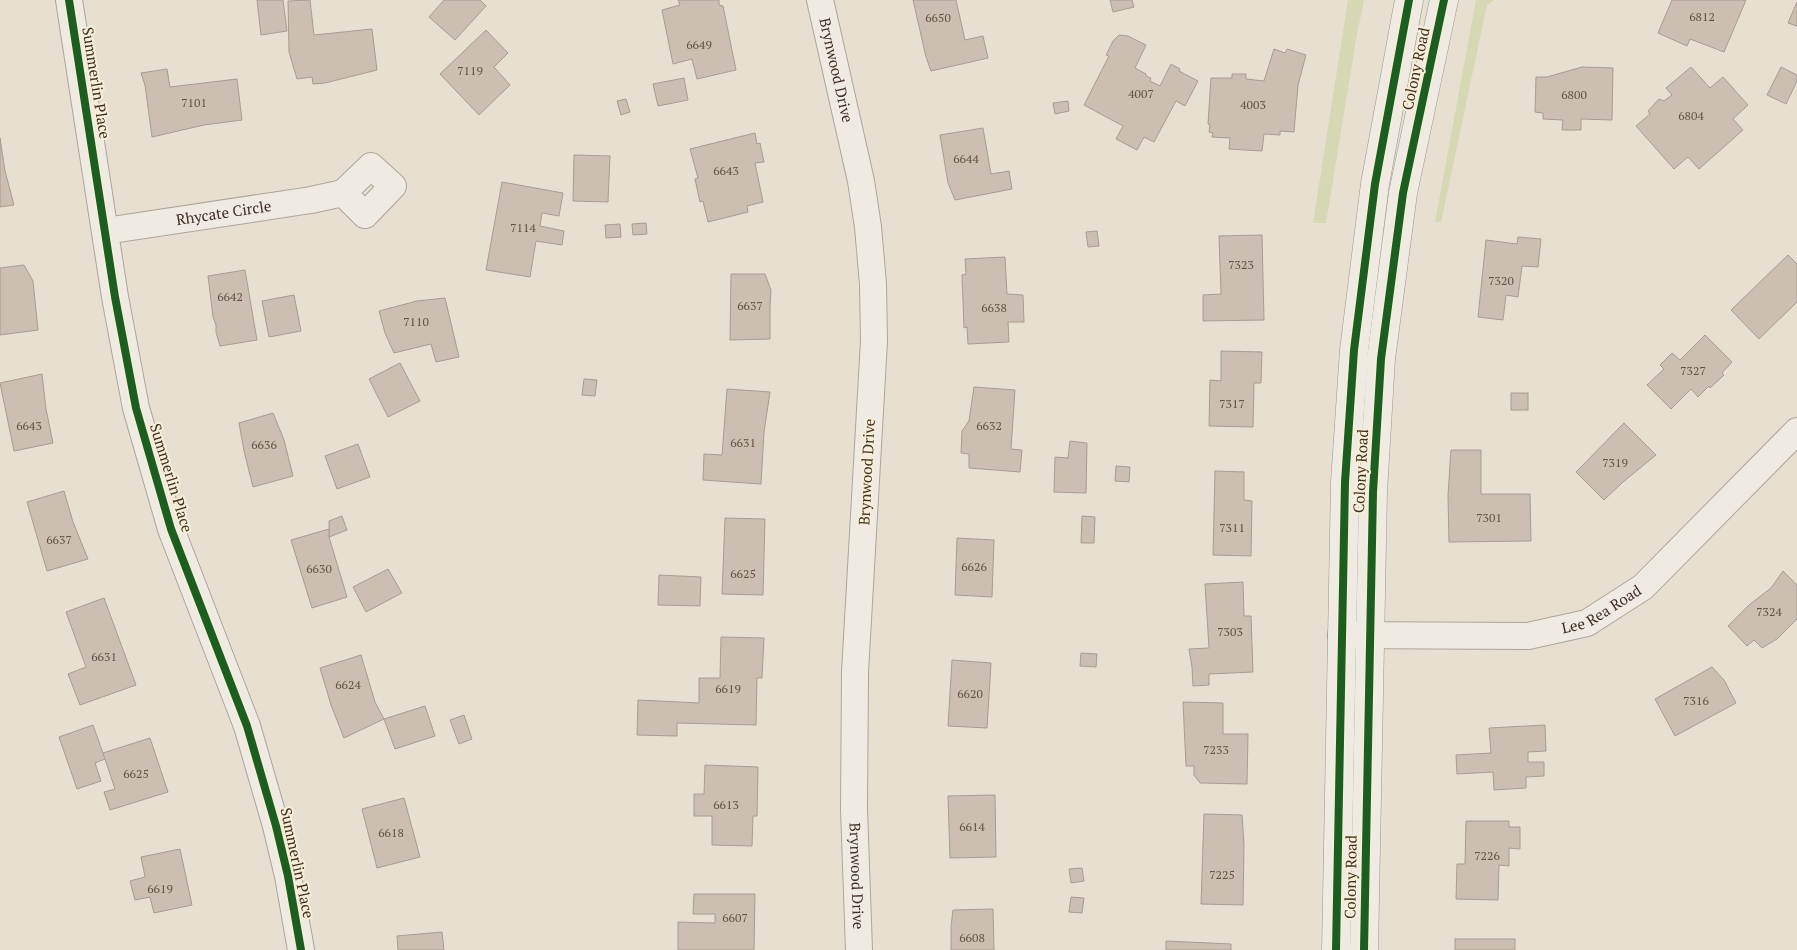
<svg xmlns="http://www.w3.org/2000/svg" width="1797" height="950" viewBox="0 0 1797 950" font-family="'PT Serif',serif">
<style>
.green{fill:#d6d7b3}
.building{fill:#cbbfb2;stroke:#a89c90}
.lines{fill:none;stroke-linecap:round;stroke-linejoin:round}
.street-casing{stroke:#ada599;stroke-width:28}
.secondary-casing{stroke:#9c958a;stroke-width:29}
.street{stroke:#efebe3;stroke-width:26}
.secondary{stroke:#efebe3;stroke-width:28}
.cycleway-casing{stroke:#f7eed8;stroke-width:11}
.cycleway{stroke:#1b5e20;stroke-width:8}
.labels{text-anchor:middle;stroke-width:4;stroke-linejoin:round;paint-order:stroke}
.number-label{font-size:12px;fill:#605244}
.street-label{font-size:15px;fill:#3d2e20;stroke:#f7eed8}
</style>
<rect width="100%" height="100%" fill="#e7e0d1"/>
<g class="green">
<path d="M1348,0H1364L1356,40L1326,223H1313Z"/>
<path d="M1476,0H1494L1487,5L1441,222H1435Z"/>
</g>
<g class="building">
<path d="M257,0H283L287,31L261,35Z"/>
<path d="M310,0L314,35L372,29L377,70L325,83L313,84L312,77L297,79L289,52L288,1Z"/>
<path d="M444,0H480L486,6L455,40L429,17Z"/>
<path d="M678,0H719V5L723,6L736,70L697,79L692,59L673,64L662,10L680,5Z"/>
<path d="M913,0H956L965,40L983,36L988,58L931,71L926,57Z"/>
<path d="M1110,0H1132L1134,7L1113,12Z"/>
<path d="M1672,0H1746L1724,52L1690,39L1687,46L1658,33Z"/>
<path d="M1797,2V26L1788,23Z"/>
<path d="M486,30L508,53L494,67L510,85L479,115L440,74Z"/>
<path d="M1119,35L1128,36L1146,45L1135,68L1146,74V76L1151,78L1150,81L1160,86L1171,64L1180,69L1179,71L1198,81L1185,106L1176,101L1154,142L1144,137L1137,150L1116,139L1123,126L1084,105L1109,56L1106,55L1113,41Z"/>
<path d="M1274,49L1285,53L1287,49L1306,55L1298,85L1294,132L1280,131V135L1264,134L1262,151L1229,149L1230,138L1212,137L1213,133L1209,132L1210,125L1208,124L1211,78H1232V74H1246V79L1264,81Z"/>
<path d="M1582,67L1613,68L1612,120L1581,119V130H1562L1563,120L1543,119V113L1535,112L1536,77H1547Z"/>
<path d="M1691,67L1710,88L1723,77L1748,105L1733,119L1743,130L1699,169L1688,157L1674,169L1636,126L1650,114L1648,111L1659,99L1664,101L1672,95L1666,88Z"/>
<path d="M1781,67L1797,75V81L1786,104L1767,95Z"/>
<path d="M167,69L170,87L237,79L242,120L204,125L152,137L145,85L141,73Z"/>
<path d="M684,78L688,100L658,106L653,84Z"/>
<path d="M626,99L630,112L621,115L617,101Z"/>
<path d="M1068,101L1069,111L1055,114L1053,103Z"/>
<path d="M983,128L991,174L1009,171L1012,189L955,200L948,183L940,135Z"/>
<path d="M755,133L757,144L760,143L764,162L755,163L763,202L747,206L748,212L708,222L703,201L700,202L695,179L698,178L690,149Z"/>
<path d="M0,138L5,171L14,205L0,207Z"/>
<path d="M574,155L610,156L608,202L573,201Z"/>
<path d="M502,182L563,193L559,216L542,213L540,226L564,231L562,245L536,241L530,277L486,270Z"/>
<path d="M646,223L647,234L633,235L632,224Z"/>
<path d="M620,224L621,237L606,238L605,225Z"/>
<path d="M1097,231L1099,246L1088,247L1086,232Z"/>
<path d="M1262,235L1264,320L1203,321V295L1221,294L1219,236Z"/>
<path d="M1518,237L1541,239L1538,267L1522,266L1518,297L1506,295L1503,320L1478,317L1486,240L1517,244Z"/>
<path d="M1788,255L1797,264V302L1759,339L1731,310Z"/>
<path d="M1005,257L1007,294L1023,295L1024,322H1008L1009,342L968,344L967,327L964,328L962,275L966,274L965,259Z"/>
<path d="M24,265L33,281L38,330L0,335V268Z"/>
<path d="M245,270L257,340L220,346L216,332V325L213,317L208,276Z"/>
<path d="M731,274H765L771,290L770,307V339L730,340Z"/>
<path d="M294,295L301,331L269,337L262,301Z"/>
<path d="M445,298L459,357L436,362L431,344L394,353L385,333L379,311L417,301Z"/>
<path d="M1705,335L1732,362L1722,373L1724,375L1710,388L1709,386L1698,397L1691,389L1671,409L1647,385L1664,369L1660,365L1672,353L1680,360Z"/>
<path d="M1221,351L1262,352L1261,383H1254L1253,427L1209,426L1210,380L1221,381Z"/>
<path d="M400,363L420,401L388,417L369,379Z"/>
<path d="M42,374L46,409L53,443L14,451L0,383Z"/>
<path d="M584,379L597,380L595,396L582,395Z"/>
<path d="M974,387L1015,390L1011,449L1022,450L1020,472L969,468V454L961,453L962,431L969,421Z"/>
<path d="M727,389L770,392L764,432L761,484L703,480L704,454L722,455Z"/>
<rect x="1511" y="393" width="17" height="17"/>
<path d="M273,413L284,440L293,476L253,487L244,451L239,423Z"/>
<path d="M1624,423L1656,455L1623,482L1604,500L1576,472Z"/>
<path d="M1070,441L1087,443L1086,493L1054,492L1055,457L1068,458Z"/>
<path d="M358,444L370,477L337,489L325,456Z"/>
<path d="M1451,450H1481V494H1530L1531,541L1449,542L1448,495Z"/>
<path d="M1116,466L1130,467L1129,482L1115,481Z"/>
<path d="M1215,471L1244,472V500L1252,501L1251,556L1213,555Z"/>
<path d="M64,491L73,522L88,559L47,571L27,502Z"/>
<path d="M342,516L347,530L329,537V521Z"/>
<path d="M1082,516L1095,517L1094,543H1081Z"/>
<path d="M725,518L765,519L763,595L722,594Z"/>
<path d="M329,529V537L347,597L312,608L291,540Z"/>
<path d="M957,538L994,540L992,597L955,595Z"/>
<path d="M388,569L402,593L366,612L353,587Z"/>
<path d="M1783,571L1797,585V619L1777,639L1762,648L1754,640L1747,646L1728,626L1749,605L1771,588Z"/>
<path d="M659,575L701,577L700,606L658,605Z"/>
<path d="M1243,582L1244,616H1251L1253,672L1209,674V685L1193,686L1192,667L1189,649L1209,648L1205,584Z"/>
<path d="M104,598L136,685L80,705L68,674L86,667L66,612Z"/>
<path d="M721,637L764,638L762,678H757L756,725L677,723V736L637,735L638,700L699,703V678H720Z"/>
<path d="M1081,653L1097,654L1096,667L1080,666Z"/>
<path d="M361,655L375,702L384,719L344,738L331,705L320,668Z"/>
<path d="M952,660L991,663L987,728L948,726Z"/>
<path d="M1712,667L1724,680L1736,703L1675,736L1655,699Z"/>
<path d="M1183,702L1223,703V734H1248L1247,784L1200,783L1194,775V766H1186Z"/>
<path d="M425,706L435,736L395,749L384,719Z"/>
<path d="M464,715L472,739L459,744L450,720Z"/>
<path d="M93,725L105,759L95,763L101,781L77,789L59,737Z"/>
<path d="M1545,725L1546,751L1528,752V762H1544V776L1526,777V788L1494,790L1493,772L1457,774L1456,755L1491,753L1489,728Z"/>
<path d="M150,738L168,792L110,810L104,792L115,789L103,753Z"/>
<path d="M705,765L758,767L757,816H753L752,846L712,845V816H694V794H704Z"/>
<path d="M995,795L996,857L950,858L948,796Z"/>
<path d="M404,798L420,857L377,868L362,809Z"/>
<path d="M1204,814L1242,815L1244,845L1243,905L1201,904Z"/>
<path d="M1466,821H1509V827H1520V849L1509,848V866L1499,865L1498,900L1456,899L1457,864H1465Z"/>
<path d="M180,849L192,905L154,913L150,897L135,900L130,881L145,877L141,857Z"/>
<path d="M1082,868L1084,881L1071,883L1069,869Z"/>
<path d="M694,894H755L754,950H678V922L715,923V914H693Z"/>
<path d="M1071,897L1084,898L1082,913L1069,912Z"/>
<path d="M993,909L994,950H951V927L953,910Z"/>
<path d="M442,932L444,950H398L397,936Z"/>
<rect x="1455" y="939" width="60" height="11"/>
<path d="M1166,941L1231,944V950H1166Z"/>
</g>
<g class="lines">
<g class="street-casing">
<g id="street">
<path d="M69,0L115,297L136,408L171,529L247,726L276,826L288,876L301,950"/>
<path id="s1" d="M820,0L861,181L868,227L873,284L874,341L855,672L854,809L859,950"/>
<path id="s2" d="M105,231L311,200L343,193L365,215L393,186L371,166L343,193"/>
<path id="s3" d="M1341,635L1528,636L1587,623L1643,587L1797,431"/>
</g>
</g>
<g class="secondary-casing">
<g id="secondary">
<path d="M1336,950L1345,482L1354,350L1375,184L1409,0"/>
<path d="M1364,950L1373,492L1381,359L1403,193L1444,0"/>
</g>
</g>
<use href="#street" class="street"/>
<use href="#secondary" class="secondary"/>
<g class="cycleway-casing">
<g id="cycleway">
<path d="M69,0L115,297L136,408L171,529L247,726L276,826L288,876L301,950"/>
<path d="M1336,950L1345,482L1354,350L1375,184L1409,0"/>
<path d="M1364,950L1373,492L1381,359L1403,193L1444,0"/>
</g>
</g>
<use href="#cycleway" class="cycleway"/>
</g>
<g class="labels">
<g class="number-label">
<text x="1702" y="21">6812</text>
<text x="938" y="22">6650</text>
<text x="699" y="49">6649</text>
<text x="470" y="75">7119</text>
<text x="1141" y="98">4007</text>
<text x="1574" y="99">6800</text>
<text x="194" y="107">7101</text>
<text x="1253" y="109">4003</text>
<text x="1691" y="120">6804</text>
<text x="966" y="163">6644</text>
<text x="726" y="175">6643</text>
<text x="523" y="232">7114</text>
<text x="1241" y="269">7323</text>
<text x="1501" y="285">7320</text>
<text x="230" y="301">6642</text>
<text x="750" y="310">6637</text>
<text x="994" y="312">6638</text>
<text x="416" y="326">7110</text>
<text x="1693" y="375">7327</text>
<text x="1232" y="408">7317</text>
<text x="29" y="430">6643</text>
<text x="989" y="430">6632</text>
<text x="743" y="447">6631</text>
<text x="264" y="449">6636</text>
<text x="1615" y="467">7319</text>
<text x="1489" y="522">7301</text>
<text x="1232" y="532">7311</text>
<text x="59" y="544">6637</text>
<text x="974" y="571">6626</text>
<text x="319" y="573">6630</text>
<text x="743" y="578">6625</text>
<text x="1769" y="616">7324</text>
<text x="1230" y="636">7303</text>
<text x="104" y="661">6631</text>
<text x="348" y="689">6624</text>
<text x="728" y="693">6619</text>
<text x="970" y="698">6620</text>
<text x="1696" y="705">7316</text>
<text x="1216" y="754">7233</text>
<text x="136" y="778">6625</text>
<text x="726" y="809">6613</text>
<text x="972" y="831">6614</text>
<text x="391" y="837">6618</text>
<text x="1487" y="860">7226</text>
<text x="1222" y="879">7225</text>
<text x="160" y="893">6619</text>
<text x="735" y="922">6607</text>
<text x="972" y="942">6608</text>
</g>
<g class="street-label">
<text transform="translate(1416 69) rotate(-78)" y="5">Colony Road</text>
<text dy="5" stroke="none"><textPath href="#s1" startOffset="72">Brynwood Drive</textPath></text>
<text transform="translate(96 83) rotate(81)" y="5">Summerlin Place</text>
<text dy="5" stroke="none"><textPath href="#s2" startOffset="120">Rhycate Circle</textPath></text>
<text transform="translate(1361 471) rotate(-87)" y="5">Colony Road</text>
<text transform="translate(867 472) rotate(-87)" y="5">Brynwood Drive</text>
<text transform="translate(171 478) rotate(73)" y="5">Summerlin Place</text>
<text dy="5" stroke="none"><textPath href="#s3" startOffset="266">Lee Rea Road</textPath></text>
<text transform="translate(297 863) rotate(78)" y="5">Summerlin Place</text>
<text dy="5" stroke="none"><textPath href="#s1" startOffset="882">Brynwood Drive</textPath></text>
<text transform="translate(1351 877) rotate(-89)" y="5">Colony Road</text>
</g>
</g>
</svg>
